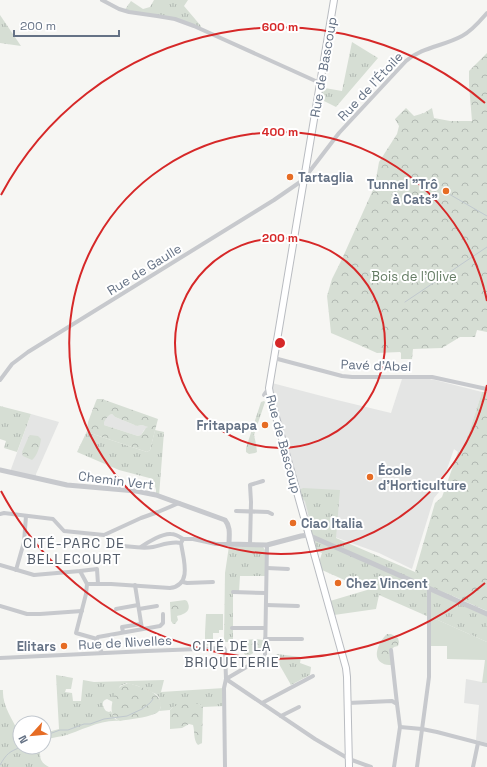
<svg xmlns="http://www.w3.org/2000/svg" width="487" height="767" viewBox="0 0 487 767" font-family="'Space Grotesk',sans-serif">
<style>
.built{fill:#e4e5e4}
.grass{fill:url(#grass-tufts)}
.forest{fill:url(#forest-crowns);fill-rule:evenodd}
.garden{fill:#d6ded4}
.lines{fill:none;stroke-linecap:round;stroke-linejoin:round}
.stream{stroke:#c0c8ce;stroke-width:1}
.secondary-casing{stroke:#b9bcc1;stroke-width:8}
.minor{stroke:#c7c9cd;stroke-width:4}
.tertiary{stroke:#c7c9cd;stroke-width:5}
.secondary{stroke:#fff;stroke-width:6}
.ring{fill:none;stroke:#d62828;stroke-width:2}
.poi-dot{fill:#e66c24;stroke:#fff;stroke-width:1.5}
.labels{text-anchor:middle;stroke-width:4;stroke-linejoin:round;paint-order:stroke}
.street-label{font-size:13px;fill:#657285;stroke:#fff}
.poi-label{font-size:13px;font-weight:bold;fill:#657285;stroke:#fff;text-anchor:start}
.park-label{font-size:13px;fill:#657c64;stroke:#fff}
.neighbourhood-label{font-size:14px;letter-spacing:1px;fill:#535c69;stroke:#fff}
.centre{fill:#d62828;stroke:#fff;stroke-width:2}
.ring-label{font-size:12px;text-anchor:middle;font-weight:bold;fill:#d62828;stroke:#fff;stroke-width:4;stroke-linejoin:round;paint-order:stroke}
</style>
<defs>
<pattern id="grass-tufts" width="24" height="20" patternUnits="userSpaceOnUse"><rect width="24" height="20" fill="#d6ded4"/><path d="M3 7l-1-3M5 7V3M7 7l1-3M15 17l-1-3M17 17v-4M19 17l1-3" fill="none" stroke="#b1b8b2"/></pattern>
<pattern id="forest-crowns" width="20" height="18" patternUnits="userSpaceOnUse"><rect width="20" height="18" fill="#d6ded4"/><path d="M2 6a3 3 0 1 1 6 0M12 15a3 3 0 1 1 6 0" fill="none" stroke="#b1b8b2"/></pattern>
</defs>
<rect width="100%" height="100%" fill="#f6f6f3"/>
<g class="built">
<path d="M424,378L435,380L482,392L463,451L458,452L454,449L439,492L434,498L412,569L379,553L310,528L307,519L308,516L304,501L301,498L274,403L272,389V383L337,400L391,413L402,379Z"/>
<path d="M31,414L59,422L36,474V477L10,472Z"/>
<path d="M112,414L115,417L137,426L142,425L149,427L144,430L141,435L138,436L104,425L103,422L106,417L109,415Z"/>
<path d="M466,679L487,683V743L476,740L479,705L464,703Z"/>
</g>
<g class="grass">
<path d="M154,0H188L184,6L201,26V29L184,22L124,11L131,1L143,9L150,7Z"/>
<path d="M0,15L21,46L0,43Z"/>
<path d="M352,42L378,58L336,107L320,99L319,87L342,91Z"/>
<path d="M264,401L265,402L254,435L256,444L257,452L255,453L249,454L246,452V448L261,402Z"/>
<path d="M0,406L31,414L17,452L4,448L6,441L0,439Z"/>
<path d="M155,430L164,432L159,496L156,495V490L153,479L119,470L77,452L87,431L90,433L147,452L150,450Z"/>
<path d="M303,488L340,490L336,538L415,572L420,579L487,614V642L431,617H429L379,595L376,609L334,615L330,601L367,590L322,570L319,562L322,553L312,549C311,542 308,522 309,516L305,501L302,498L299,490Z"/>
<path d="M229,546L263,547L265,550V576H240L239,592L233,593V642H224L225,573Z"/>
<path d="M277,654L301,657L300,663L311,667L310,675L291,685L275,657Z"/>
<path d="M56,675L73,678L71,689H66L65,692L72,693L73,701H81L83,680L94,682L164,680L161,692L224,688V706L203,707L199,704L173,707L170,710L159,711L161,707L159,697L156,694L138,686L127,683L120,686L113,702L107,699C100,701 103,707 106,711L109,712L111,711L115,719L120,721C101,719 81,731 63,736C57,737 50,738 44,740V727L45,726L48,732L59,729Z"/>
<path d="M0,690H3C2,705 12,719 19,733H20V747H40C40,757 39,762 49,767H0Z"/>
</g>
<g class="forest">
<path d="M487,53V332L477,330L475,337H460L442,348L413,349L412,359H401V353L400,352L377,353L357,344L331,333L327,296L332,279L342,259L372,192L376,179L379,162L397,134L399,126L395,119L406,108L414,116L424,113L432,108L434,118L450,121H472L469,85V71Z"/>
<path d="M482,392H487V611L421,582L415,572L435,503L442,497L458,452L463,451Z"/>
<path d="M97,399H102L158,419L150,450L147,452L90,433L87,431L88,422L96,401ZM112,414L115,417L137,426L142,425L148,427L146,428L141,435L138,436L104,425V422C106,418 108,415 112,414Z"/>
<path d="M30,435L38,436L41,439C40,446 37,456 32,460L23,456L22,452L29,436Z"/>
<path d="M185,600L187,601C192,610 186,614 177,616L178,620L175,624H173L171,621L170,603V602Z"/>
<path d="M387,634H391L398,638L399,642L398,646L394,647L391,650L392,665C388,665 385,665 382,663C371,657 380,640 387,634Z"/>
<path d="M256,639L263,640L262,648L248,656L245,655L240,646V643L245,640Z"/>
<path d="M128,683C138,686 162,692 161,705C161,710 158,713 154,714C146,718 129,719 120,721C109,716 111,706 114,696C116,693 116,690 119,688C121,685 124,685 128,683Z"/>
<path d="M186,703L199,704L203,707L202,743L198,745C193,740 195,731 193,725L189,724L182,728L170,729V710L173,707Z"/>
</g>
<g class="garden">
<path d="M206,614H223V630H219V633H213V645L205,646V633Z"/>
<path d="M429,616L487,642V683H482L485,660L447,659V646H430Z"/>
</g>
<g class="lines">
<g class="stream">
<path d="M449,194L487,216"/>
<path d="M405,302L487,247"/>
<path d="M44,736L49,734L60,730H68L84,724H90L104,719L127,716L142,709L150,703L153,699"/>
<path d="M0,765C7,753 9,752 21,747"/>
</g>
<g class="secondary-casing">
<path id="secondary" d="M334,0L269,388L271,399L346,668L347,677L349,767"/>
</g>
<g class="minor">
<path d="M102,0L119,9L129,12L157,16L175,19L194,26L320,83"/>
<path d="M274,358L342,376L352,377H432L487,389"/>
<path d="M0,380L12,364L28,352L274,200L303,180L339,133L406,61C422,47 444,46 462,36C472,31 480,21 487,13"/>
<path d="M264,395L269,388"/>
<path d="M236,511L268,512L272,514"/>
<path d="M0,514L4,513L53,519L64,531L104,535L141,518L158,512L179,503"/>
<path d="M250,545L251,502L250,485L263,481"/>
<path d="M124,546C133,547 143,549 153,547C162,545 171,541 181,543"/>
<path d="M141,547C148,542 163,533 171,534C176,534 180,537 183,539"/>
<path d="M0,565L34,575L80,571L87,584H98L97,569L80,571"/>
<path d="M267,568L288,569"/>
<path d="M16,570L24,542L26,516"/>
<path d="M183,582L187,583L213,582"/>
<path d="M87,584L86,594L76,633L97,639"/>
<path d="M98,584H111L170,588C193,585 183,558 181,543L183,539H193L216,544H229"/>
<path d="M135,585L142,629"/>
<path d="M233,592L266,593"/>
<path d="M266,605L298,606"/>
<path d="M0,606L27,614H40L82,611"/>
<path d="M116,609L138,605"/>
<path d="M139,609L157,606"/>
<path d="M232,628H265"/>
<path d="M123,632L122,627L141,624"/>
<path d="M265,639H302"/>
<path d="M391,650L397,704"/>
<path d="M102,653L96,641L98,637L160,626L163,623V614"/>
<path d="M0,658L147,651L224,648L225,650L226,679L224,688L225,767"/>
<path d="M226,679L315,739L349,759L371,767"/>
<path d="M226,679L265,656L267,545"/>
<path d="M262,703L313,676"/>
<path d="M348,703L392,701L397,704L400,727L394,767"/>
<path d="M281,716L299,707"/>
<path d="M400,727L422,729L437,732L487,745"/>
<path d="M417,767L429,677V588"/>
<path d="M473,767L478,743"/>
</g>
<path class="tertiary" d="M0,470L67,485L136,491L156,495L225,520C231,527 229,536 229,544L267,545L301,536L308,535L487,614"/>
<use href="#secondary" class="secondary"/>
</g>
<g class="ring">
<circle cx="280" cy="343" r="105"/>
<path d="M487 385A211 211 0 1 1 487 301"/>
<path d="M485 583A316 316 0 0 1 1 491M1 195A316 316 0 0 1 485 103"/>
</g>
<g class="poi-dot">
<circle cx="290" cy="177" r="4"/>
<circle cx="446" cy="191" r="4"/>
<circle cx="265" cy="425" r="4"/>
<circle cx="370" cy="477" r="4"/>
<circle cx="293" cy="523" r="4"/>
<circle cx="338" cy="583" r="4"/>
<circle cx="64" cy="646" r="4"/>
</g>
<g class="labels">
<g class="street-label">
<text transform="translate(323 67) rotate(-80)" y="5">Rue de Bascoup</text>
<text transform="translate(370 86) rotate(-47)" y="5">Rue de l'Étoile</text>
<text transform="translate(144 269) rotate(-32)" y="5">Rue de Gaulle</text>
<text transform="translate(376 365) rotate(2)" y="5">Pavé d'Abel</text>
<text transform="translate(284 444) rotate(75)" y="5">Rue de Bascoup</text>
<text transform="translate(116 480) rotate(7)" y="5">Chemin Vert</text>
<text transform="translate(125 642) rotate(-3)" y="5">Rue de Nivelles</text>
</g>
<g class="poi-label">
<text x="298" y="182">Tartaglia</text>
<text x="438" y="189" text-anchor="end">Tunnel "Trô<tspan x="438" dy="15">à Cats"</tspan></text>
<text x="257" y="430" text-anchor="end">Fritapapa</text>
<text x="378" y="475">École<tspan x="378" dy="15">d'Horticulture</tspan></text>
<text x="301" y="528">Ciao Italia</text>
<text x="346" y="588">Chez Vincent</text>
<text x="56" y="651" text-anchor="end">Elitars</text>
</g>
<g class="park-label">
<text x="414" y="281">Bois de l'Olive</text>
</g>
<g class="neighbourhood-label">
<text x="74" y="548">CITÉ-PARC DE<tspan x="74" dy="16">BELLECOURT</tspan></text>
<text x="232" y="651">CITÉ DE LA<tspan x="232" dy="16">BRIQUETERIE</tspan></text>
</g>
</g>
<circle cx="280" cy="343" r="6" class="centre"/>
<g class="ring-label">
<text x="280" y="31">600 m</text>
<text x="280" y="136">400 m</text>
<text x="280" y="242">200 m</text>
</g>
<g transform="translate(32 735) rotate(243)"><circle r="19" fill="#ffffff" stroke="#c1c7ce"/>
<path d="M0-3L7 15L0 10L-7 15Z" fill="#e66c24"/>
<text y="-6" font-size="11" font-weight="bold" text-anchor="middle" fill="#657285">N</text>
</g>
<path d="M14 30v6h105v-6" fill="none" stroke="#657285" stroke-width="2"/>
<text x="20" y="30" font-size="12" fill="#657285" stroke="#ffffff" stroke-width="3" paint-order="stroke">200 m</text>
</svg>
